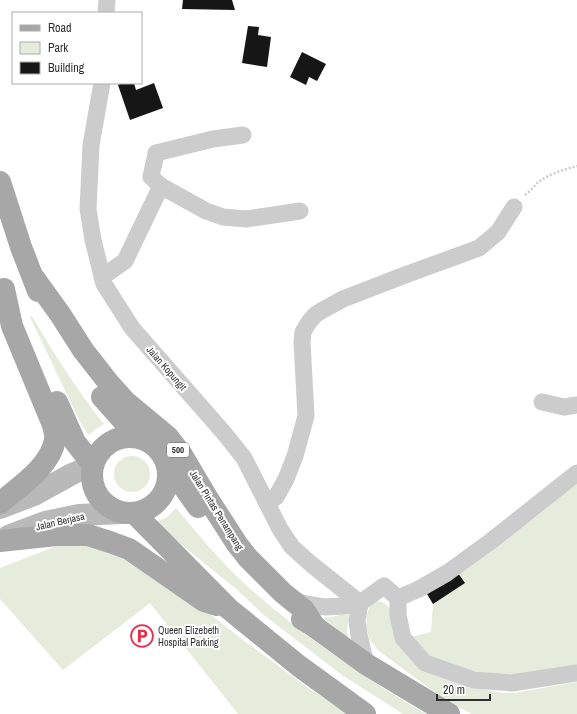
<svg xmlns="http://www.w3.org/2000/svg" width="577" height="714" viewBox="0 0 577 714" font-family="'Archivo Narrow',sans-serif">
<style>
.green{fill:#e6ecdc}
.building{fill:#161616}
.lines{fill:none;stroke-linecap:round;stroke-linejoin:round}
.path{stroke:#ccc;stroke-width:2.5;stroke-dasharray:2 2;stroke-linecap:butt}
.street{stroke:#ccc;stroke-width:17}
.secondary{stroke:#b9b9b9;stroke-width:22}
.primary{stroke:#a7a7a7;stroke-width:22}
.labels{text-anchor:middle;stroke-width:4;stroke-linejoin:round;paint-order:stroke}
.shield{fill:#fff;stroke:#6d6d6d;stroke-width:1}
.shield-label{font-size:9px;font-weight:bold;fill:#2f2f2f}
.street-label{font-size:10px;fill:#2f2f2f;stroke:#fff}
.poi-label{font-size:10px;fill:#2f2f2f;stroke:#fff;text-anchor:start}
</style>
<rect width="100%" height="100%" fill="#fff"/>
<g class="green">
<path d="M32,316C54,354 77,390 104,424L96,429L89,435L81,424L30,317Z"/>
<circle cx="132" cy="474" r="18"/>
<path d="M577,481V666L507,676L473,671L431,658L411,637L431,632L433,604L465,582L458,573Z"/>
<path d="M176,508C198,534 219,560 244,583C299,633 361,676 426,714H403L342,675L265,616L236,589L155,523L167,517Z"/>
<path d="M67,542H84L153,569L243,640L307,687L348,714H238L150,603L63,670L0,599V568Z"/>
<path d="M378,601C394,604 395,623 398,636L478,688L502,693H514L577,682V714H472L445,700L379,651L369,639L366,626L367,614L370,606Z"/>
<path d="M350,612L347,629L348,638L323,618L332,617Z"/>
</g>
<g class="building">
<path d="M183,0H232L235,10L182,9Z"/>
<path d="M248,26L259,27L258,35L271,37L267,67L242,63Z"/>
<path d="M302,52L326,64L317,81L309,77L306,85L290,77Z"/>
<path d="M122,83H134L136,90L154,83L163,108L130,120L118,85Z"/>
<path d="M458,573L465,583L433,604L427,594Z"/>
</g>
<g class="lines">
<path class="path" d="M525,195C529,192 533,188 536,184C548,174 563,170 577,166"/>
<g class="street">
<path d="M106,13L107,0"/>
<path d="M102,83L91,145L88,209L93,240L104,284L132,328L224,433L244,458L280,529L292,547L311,564L360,603"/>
<path d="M161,186L151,177C152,169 155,162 156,153L213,139L243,135"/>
<path d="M102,277L125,261L161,186L206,211L223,217L246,219L300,211"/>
<path d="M542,402L564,407L577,405"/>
<path d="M267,503L276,497L286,479L295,456L306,416L302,342L303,332L309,322L315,315L321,311L343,299L405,275L479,248L498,232L514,207"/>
<path d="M292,598L302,603L325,607L342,606L360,603L384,586L398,598V615L403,638L425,663L474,680L512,683L577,673"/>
<path d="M398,598L419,589L447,573L491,541L577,473"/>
<path d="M360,603L357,621L359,635L366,664"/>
</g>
<g class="secondary">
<path d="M0,508L34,495L72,474L93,465"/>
<path d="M8,536L45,522L79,515L121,513"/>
</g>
<g class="primary">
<path d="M0,182L21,247L38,291"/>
<path d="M34,278L60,314L83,350L108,382L126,402L168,437L182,455L208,499L237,544L248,558L283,593L304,610L315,627"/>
<path d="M102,397L126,424L142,439"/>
<path d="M57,402L75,442L93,465"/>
<circle cx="130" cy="475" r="38"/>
<path d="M166,462L198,507"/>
<path d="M0,503C20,486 50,467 55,440C56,436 54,430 53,425L12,326L4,289"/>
<path d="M134,513L229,609L299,666L365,714"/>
<path d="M0,541L56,535H88L110,542L129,549L204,601L217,605"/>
<path d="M302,619L315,627L366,664L449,714"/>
</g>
</g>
<defs>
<g id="parking-ring" transform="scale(1.15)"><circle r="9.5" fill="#fff" stroke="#e92d4c" stroke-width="1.5"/><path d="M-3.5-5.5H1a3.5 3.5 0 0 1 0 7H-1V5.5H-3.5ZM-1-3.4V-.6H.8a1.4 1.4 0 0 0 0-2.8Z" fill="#e92d4c"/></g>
</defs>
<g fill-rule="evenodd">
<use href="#parking-ring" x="142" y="636"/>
</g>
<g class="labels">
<rect class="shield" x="167" y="443" width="22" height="14" rx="3"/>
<g class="shield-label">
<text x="178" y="453">500</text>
</g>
<g class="street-label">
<text transform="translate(167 368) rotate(49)" y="4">Jalan Kopungit</text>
<text transform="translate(217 510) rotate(58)" y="4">Jalan Pintas Penampang</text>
<text transform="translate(60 521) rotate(-13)" y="4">Jalan Berjasa</text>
</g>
<g class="poi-label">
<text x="158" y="634">Queen Elizebeth<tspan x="158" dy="12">Hospital Parking</tspan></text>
</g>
</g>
<rect x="12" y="12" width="130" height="72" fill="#ffffff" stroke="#acacac"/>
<rect x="20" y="25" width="20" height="6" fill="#a7a7a7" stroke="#acacac"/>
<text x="48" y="32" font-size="12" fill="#2f2f2f">Road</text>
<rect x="20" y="42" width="20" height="12" fill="#e6ecdc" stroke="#acacac"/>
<text x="48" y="52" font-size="12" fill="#2f2f2f">Park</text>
<rect x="20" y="62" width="20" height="12" fill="#161616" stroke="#acacac"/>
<text x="48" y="72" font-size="12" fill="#2f2f2f">Building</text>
<path d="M437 694v6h53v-6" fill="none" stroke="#2f2f2f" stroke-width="2"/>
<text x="443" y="694" font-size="12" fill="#2f2f2f" stroke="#ffffff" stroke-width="3" paint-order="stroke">20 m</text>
</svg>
